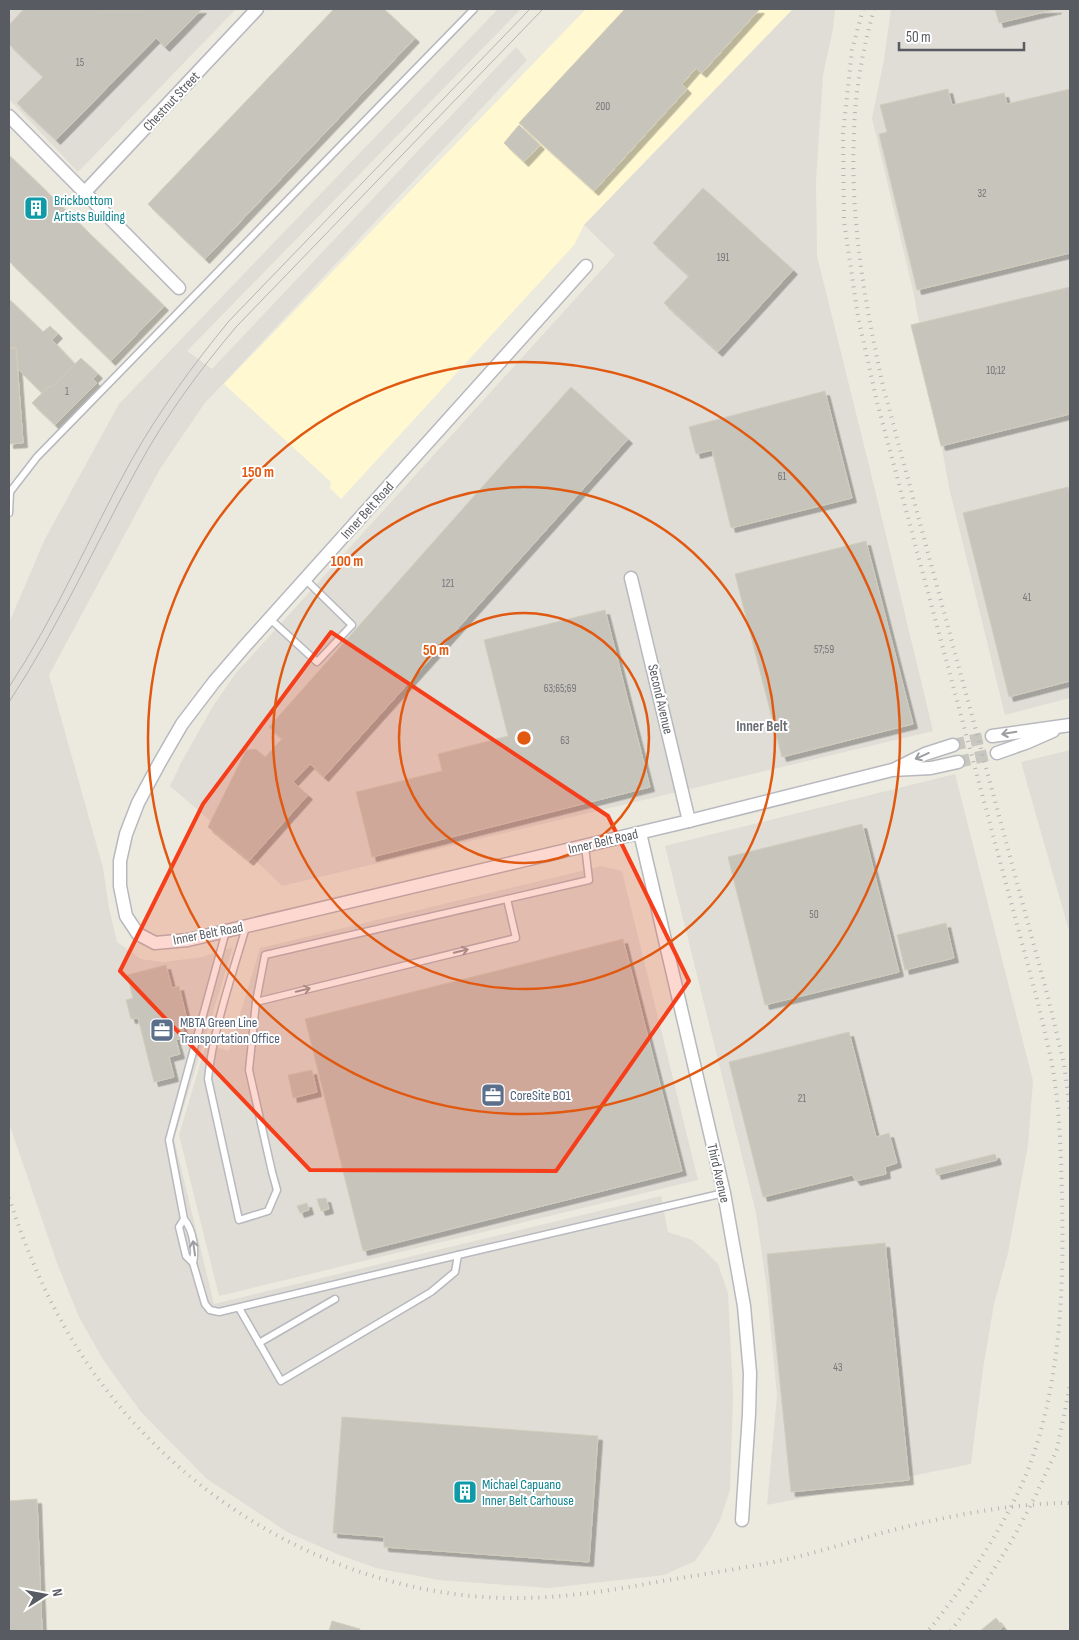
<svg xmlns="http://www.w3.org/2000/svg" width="1079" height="1640" viewBox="0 0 1079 1640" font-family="'Sofia Sans Condensed',sans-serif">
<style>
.commercial{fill:#fff8d1}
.industrial{fill:#dfddd6}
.building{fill:#c7c4bb;stroke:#d1cdbc;filter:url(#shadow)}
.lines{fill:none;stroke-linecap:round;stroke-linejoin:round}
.minor-tunnel{stroke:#c7c6bf;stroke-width:12;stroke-dasharray:12 6;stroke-linecap:butt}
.service-casing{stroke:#b7b9bf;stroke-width:9}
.minor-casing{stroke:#b7b9bf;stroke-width:15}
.service{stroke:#fff;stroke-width:6}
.minor{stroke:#fff;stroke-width:12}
.tram{stroke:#b3b4b4;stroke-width:1}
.rail{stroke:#b3b4b4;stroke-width:4;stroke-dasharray:1 6;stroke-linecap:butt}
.oneway{stroke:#9b9da0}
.marked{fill:#f63e1b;fill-opacity:0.2;stroke:#f63e1b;stroke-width:4;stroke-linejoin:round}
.ring{fill:none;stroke:#e15910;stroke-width:2.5}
.labels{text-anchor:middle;stroke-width:4;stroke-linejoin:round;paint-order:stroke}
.number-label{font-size:11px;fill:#747578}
.street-label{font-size:14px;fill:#585b61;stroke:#fff}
.culture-label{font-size:14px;fill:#0d838f;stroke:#fff;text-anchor:start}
.service-label{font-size:14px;fill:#4e5e75;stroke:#fff;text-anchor:start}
.neighbourhood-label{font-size:15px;font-weight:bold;fill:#696d73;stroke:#fff}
.centre{fill:#e15910;stroke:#fff;stroke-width:2.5}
.ring-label{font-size:15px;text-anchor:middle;font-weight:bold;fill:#e15910;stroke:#fff;stroke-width:4;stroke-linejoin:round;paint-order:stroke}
</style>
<defs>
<filter id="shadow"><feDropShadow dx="4.5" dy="4.5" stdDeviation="0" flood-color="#0004"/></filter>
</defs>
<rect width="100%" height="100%" fill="#eceade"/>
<path class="commercial" d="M586,9H793L584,225L574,245L341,499L330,488L331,482L224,384Z"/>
<g class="industrial">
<path d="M13,9H236L78,172L9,99V13Z"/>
<path d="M498,9H521L187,351L212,369L516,47L527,60L204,404L160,469L49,675L103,868L109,908L117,942L141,959L163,962L202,957L233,947L174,1139L214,1304L661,1196L668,1232L692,1240L705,1251L718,1264L728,1293L733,1394L730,1490L720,1520L710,1539L695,1561L664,1575L549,1588L439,1580L376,1568L337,1554L289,1533L207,1479L141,1412L104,1361L79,1317L57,1263L9,1123V623L45,539L119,404Z"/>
<path d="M793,9H835L833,29L823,75L816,181L817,256L879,506L933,731L282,886L252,857L170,786L182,761L213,706L236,673L615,255L584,225Z"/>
<path d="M891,9H1070V698L1005,715L949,487L914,295L872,118L884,60Z"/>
<path d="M1070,750V934L1021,762Z"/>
<path d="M955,774L1033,1081L1028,1145L1008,1253L994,1304L983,1369L971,1464L767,1505L777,1396L767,1290L756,1213L665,846Z"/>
<path d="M602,866L622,871L698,1180L219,1296L179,1135L206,1044L229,1051L260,948Z"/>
</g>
<g class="building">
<path d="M24,9L126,10L202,9L165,47L156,38L56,140L17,103L43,77L9,44V25Z"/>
<path d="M334,9H384L415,38L205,259L148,204Z"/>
<path d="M625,9H760L702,73L696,68L682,84L687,89L594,191L519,123Z"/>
<path d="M995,9H1057L999,23Z"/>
<path d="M948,89L952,105L1004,93L1007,104L1070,89V253L917,290L879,134L887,132L880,105Z"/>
<path d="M519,125L540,145L524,162L504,143Z"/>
<path d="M9,155L164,306L111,361L9,261Z"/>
<path d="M703,188L793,270L718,352L664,303L689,276L653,243Z"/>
<path d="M1070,287V414L941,446L911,325Z"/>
<path d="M9,299L43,332L50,326L58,334L52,340L75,364L51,388L49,386L42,393L18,369L16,348H9Z"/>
<path d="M9,348H16L23,443L9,444Z"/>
<path d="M81,358L98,374L93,379L97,383L55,425L32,403L49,386L51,388Z"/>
<path d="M571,387L628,439L324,777L310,764L293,782L308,795L249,861L208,827L246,750L256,749L265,757L282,739L269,727Z"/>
<path d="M825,391L852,498L731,528L712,450L696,454L689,427Z"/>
<path d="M1068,487L1070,494V681L1009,697L963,513Z"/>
<path d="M866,541L913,724L782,757L735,574Z"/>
<path d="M605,610L650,787L372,857L356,792L442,771L438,754L508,736L484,640Z"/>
<path d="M862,824L899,972L765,1005L728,857Z"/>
<path d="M946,923L954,958L905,970L897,935Z"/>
<path d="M623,939L682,1171L363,1251L305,1019Z"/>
<path d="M166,965L172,988L179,986L187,1020L181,1022L185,1037L176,1040L180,1054L169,1057L174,1077L154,1082L138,1018L131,1019L126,1000L133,998L127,975Z"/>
<path d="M849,1032L876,1137L889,1133L897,1163L885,1167L886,1174L856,1181L852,1175L763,1197L729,1062Z"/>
<path d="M312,1070L317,1092L293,1098L288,1075Z"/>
<path d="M995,1154L997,1160L937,1175L935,1169Z"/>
<path d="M326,1198L329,1209L321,1211L317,1199Z"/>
<path d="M307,1203L309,1210L300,1213L297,1206Z"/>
<path d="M885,1243L909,1480L791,1492L767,1254Z"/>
<path d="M342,1417L598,1436L589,1562L384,1547V1537L333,1533Z"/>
<path d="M37,1499L42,1631H9V1501Z"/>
<path d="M996,1618L1003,1627L998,1631H980Z"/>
<path d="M332,1621L360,1629V1631H329Z"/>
</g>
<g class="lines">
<g class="minor-tunnel">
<path d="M953,745L992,736"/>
<path d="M958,762L997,753"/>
</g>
<g class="service-casing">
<g id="service">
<path d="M9,513L10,492L37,457L474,9"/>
<path d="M269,618L317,662L352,625L305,579"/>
<path d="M246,927C232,975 213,1030 208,1079L239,1220L268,1211L277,1190L272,1172L249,1070L256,1002L265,955L589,880L585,846"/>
<path d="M256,1002L516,938L507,899"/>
<path d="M184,1219L179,1227L186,1256L193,1263C196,1249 193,1230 184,1219L169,1140L226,931"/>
<path d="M193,1263L205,1304L210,1310L219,1312L475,1251L724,1193"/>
<path d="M239,1308L281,1381L431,1292L455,1272L458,1255"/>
<path d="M259,1343L335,1299"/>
</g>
</g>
<g class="minor-casing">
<g id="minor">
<path d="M9,116L179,288"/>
<path d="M84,193L257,9"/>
<path d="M586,266L245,646L214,682L182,724L160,762L138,803L126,834L120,861V886L126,916L138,934L155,943L188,940L689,821L892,770L931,768L958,762"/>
<path d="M631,578L689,821"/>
<path d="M992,736L1070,725"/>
<path d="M997,753L1028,742L1053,731"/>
<path d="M895,769L925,754L953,745"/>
<path d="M640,833L724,1193L744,1306L750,1373L749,1414L742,1520"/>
</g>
</g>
<use href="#service" class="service"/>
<use href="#minor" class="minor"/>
<g class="tram">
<path d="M9,687C56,616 90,535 131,461C159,411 193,365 229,321L530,9"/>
<path d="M9,702C58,628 95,545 138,467C165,417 199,371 236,327L543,9"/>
</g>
<g class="rail">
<path d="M863,9L852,50L843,134L844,221L858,317L877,402L1038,1003C1043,1025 1049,1048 1053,1070C1060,1112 1061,1156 1062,1198C1064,1284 1061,1371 1034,1453C1015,1512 967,1583 928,1631"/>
<path d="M874,9C863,49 855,91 854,133C850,220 865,305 884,390L1049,1001L1064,1064L1070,1110"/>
<path d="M9,1198C25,1246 44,1293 70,1336C159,1488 328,1594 506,1598C558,1599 610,1591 662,1581C700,1575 737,1569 774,1562C809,1555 843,1544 878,1534C937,1518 1009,1503 1070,1503"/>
<path d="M951,1631L984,1585L1011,1542L1035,1497L1057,1449L1070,1386"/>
</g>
</g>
<defs><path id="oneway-shaft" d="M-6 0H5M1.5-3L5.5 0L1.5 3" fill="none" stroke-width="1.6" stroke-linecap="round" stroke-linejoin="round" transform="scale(1.25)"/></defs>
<g class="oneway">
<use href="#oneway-shaft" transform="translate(1009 733) rotate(171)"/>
<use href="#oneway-shaft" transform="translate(922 756) rotate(156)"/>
<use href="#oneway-shaft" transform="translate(461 951) rotate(-14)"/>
<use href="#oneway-shaft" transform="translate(303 990) rotate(-14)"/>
<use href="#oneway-shaft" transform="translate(194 1248) rotate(-98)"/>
</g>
<path class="marked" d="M331,632L608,816L689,981L556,1171L310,1170L120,971L203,804Z"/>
<g class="ring">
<circle cx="524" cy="738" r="125"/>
<circle cx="524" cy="738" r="251"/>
<circle cx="524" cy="738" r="376"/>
</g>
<defs>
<g id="building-square" transform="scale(1.25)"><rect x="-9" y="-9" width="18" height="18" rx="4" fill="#0f9aa8" stroke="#fff"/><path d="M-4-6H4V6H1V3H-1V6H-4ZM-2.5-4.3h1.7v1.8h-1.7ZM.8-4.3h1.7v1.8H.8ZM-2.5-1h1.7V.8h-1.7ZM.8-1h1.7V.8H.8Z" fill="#fff"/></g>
<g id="office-square" transform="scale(1.25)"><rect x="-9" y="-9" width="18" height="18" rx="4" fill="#5c6f8a" stroke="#fff"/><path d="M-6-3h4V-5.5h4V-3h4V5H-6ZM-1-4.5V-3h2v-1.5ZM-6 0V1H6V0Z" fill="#fff"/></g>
</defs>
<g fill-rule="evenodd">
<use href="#building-square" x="36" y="208"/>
<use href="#office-square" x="162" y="1030"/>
<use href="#office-square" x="493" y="1095"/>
<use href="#building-square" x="465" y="1492"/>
</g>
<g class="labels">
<g class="number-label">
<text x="80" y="66">15</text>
<text x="603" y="110">200</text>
<text x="982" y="197">32</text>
<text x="723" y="261">191</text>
<text x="996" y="374">10;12</text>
<text x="67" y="395">1</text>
<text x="782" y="480">61</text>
<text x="448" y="587">121</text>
<text x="1027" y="601">41</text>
<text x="824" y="653">57;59</text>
<text x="560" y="692">63;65;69</text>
<text x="565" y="744">63</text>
<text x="814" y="918">50</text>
<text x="802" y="1102">21</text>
<text x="838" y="1371">43</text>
</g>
<g class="street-label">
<text transform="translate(171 101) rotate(-47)" y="5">Chestnut Street</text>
<text transform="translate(367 510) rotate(-48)" y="5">Inner Belt Road</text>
<text transform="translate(661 699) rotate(77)" y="5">Second Avenue</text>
<text transform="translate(603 841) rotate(-13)" y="5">Inner Belt Road</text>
<text transform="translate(208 933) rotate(-11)" y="5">Inner Belt Road</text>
<text transform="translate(719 1173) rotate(77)" y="5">Third Avenue</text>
</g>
<g class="culture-label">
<text x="54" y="205">Brickbottom<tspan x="54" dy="16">Artists Building</tspan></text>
<text x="482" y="1489">Michael Capuano<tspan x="482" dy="16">Inner Belt Carhouse</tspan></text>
</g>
<g class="service-label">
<text x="180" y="1027">MBTA Green Line<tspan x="180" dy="16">Transportation Office</tspan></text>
<text x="510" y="1100">CoreSite BO1</text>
</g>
<g class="neighbourhood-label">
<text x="762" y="731">Inner Belt</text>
</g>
</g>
<circle cx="524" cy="738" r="8" class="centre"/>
<g class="ring-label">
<text x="258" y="477">150 m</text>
<text x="347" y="566">100 m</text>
<text x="436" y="655">50 m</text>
</g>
<rect width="1079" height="1640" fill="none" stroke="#585b61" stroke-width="20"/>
<g transform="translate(45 1595) rotate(79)" stroke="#ffffff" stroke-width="4" paint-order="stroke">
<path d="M0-4L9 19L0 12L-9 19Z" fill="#585b61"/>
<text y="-8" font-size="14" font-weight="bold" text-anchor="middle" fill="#585b61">N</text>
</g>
<path d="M899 42v8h125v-8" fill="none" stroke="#585b61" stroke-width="2.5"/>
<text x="906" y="42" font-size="15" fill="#585b61" stroke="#ffffff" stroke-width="4" paint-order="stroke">50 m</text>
</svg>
